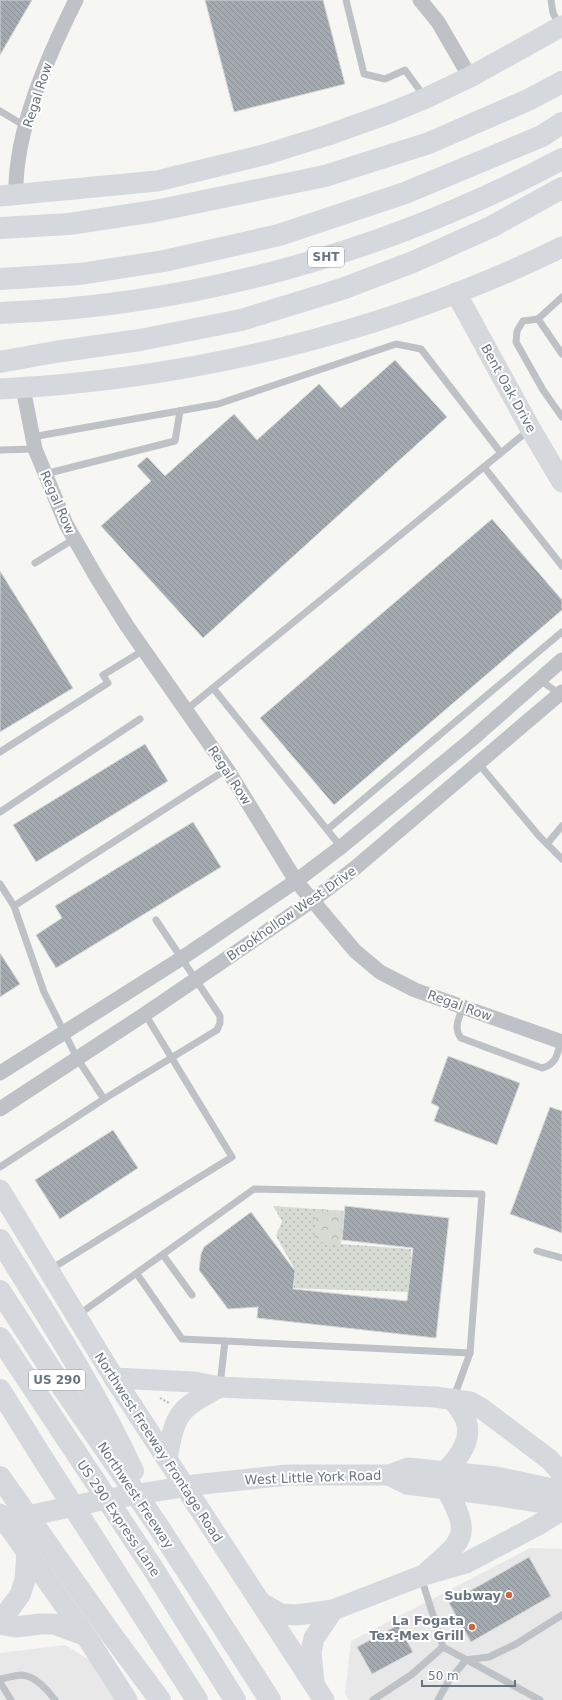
<svg xmlns="http://www.w3.org/2000/svg" width="562" height="1700" viewBox="0 0 562 1700" font-family="'DejaVu Sans',sans-serif">
<style>
.built{fill:#e7e8e7}
.grass{fill:url(#grass-dots)}
.forest{fill:url(#forest-crowns)}
.building{fill:url(#building-back-hatch);stroke:#d7d8d6}
.lines{fill:none;stroke-linecap:round;stroke-linejoin:round}
.path{stroke:#b8babd;stroke-width:2;stroke-dasharray:2 2;stroke-linecap:butt}
.lane{stroke:#bec1c5;stroke-width:7}
.street{stroke:#bec1c5;stroke-width:15}
.secondary{stroke:#d5d8dc;stroke-width:21}
.highway{stroke:#d5d8dc;stroke-width:22}
.poi-dot{fill:#d0673a;stroke:#fff;stroke-width:1.5}
.labels{text-anchor:middle;stroke-width:4;stroke-linejoin:round;paint-order:stroke}
.shield{fill:#fff;stroke:#959ea7;stroke-width:1}
.shield-label{font-size:12px;font-weight:bold;fill:#687481}
.street-label{font-size:13px;fill:#687481;stroke:#fff}
.poi-label{font-size:13px;font-weight:bold;fill:#687481;stroke:#fff;text-anchor:end}
</style>
<defs>
<pattern id="grass-dots" width="8" height="8" patternUnits="userSpaceOnUse"><rect width="8" height="8" fill="#d5dad3"/><path d="M2 2h.1M6 6h.1" fill="none" stroke="#b1b5b1" stroke-width="1.8" stroke-linecap="round"/></pattern>
<pattern id="forest-crowns" width="20" height="18" patternUnits="userSpaceOnUse"><rect width="20" height="18" fill="#d5dad3"/><path d="M2 6a3 3 0 1 1 6 0M12 15a3 3 0 1 1 6 0" fill="none" stroke="#b1b5b1"/></pattern>
<pattern id="building-back-hatch" width="6" height="6" patternUnits="userSpaceOnUse"><rect width="6" height="6" fill="#a3aab0"/><path d="M-1 5l2 2M0 0l6 6M5-1l2 2" fill="none" stroke="#898f95"/></pattern>
</defs>
<rect width="100%" height="100%" fill="#f6f6f3"/>
<g class="built">
<path d="M530,1548L562,1549V1700H349L345,1694L351,1641Z"/>
<path d="M65,1645L109,1672L128,1700H0V1653Z"/>
</g>
<path class="grass" d="M273,1206L344,1211L341,1244L411,1249L410,1292L288,1288L286,1276L294,1268L276,1236L282,1221Z"/>
<path class="forest" d="M317,1209L344,1211L340,1244L314,1241Z"/>
<g class="building">
<path d="M0,0H32L0,55Z"/>
<path d="M205,0H323L345,84L234,112Z"/>
<path d="M395,360L447,417L203,638L101,526L151,481L137,466L147,457L165,476L234,414L257,440L319,384L341,408Z"/>
<path d="M492,519L562,600V610L334,805L260,718Z"/>
<path d="M0,571L73,688L0,732Z"/>
<path d="M145,744L168,781L36,862L13,825Z"/>
<path d="M193,822L221,867L56,968L36,935L62,918L55,906Z"/>
<path d="M0,953L20,984L0,997Z"/>
<path d="M448,1056L520,1083L497,1145L434,1121L439,1107L431,1103Z"/>
<path d="M550,1107L562,1111V1233L510,1214Z"/>
<path d="M113,1130L138,1168L60,1219L35,1180Z"/>
<path d="M345,1206L449,1218L436,1338L257,1318L258,1307L228,1309L199,1270L201,1254L204,1247L251,1212L295,1271L293,1289L407,1301L413,1248L342,1240Z"/>
<path d="M529,1557L551,1596L471,1642L449,1603Z"/>
<path d="M398,1625L413,1652L372,1674L357,1647Z"/>
</g>
<g class="lines">
<path class="path" d="M160,1398L169,1403"/>
<g class="lane">
<path d="M346,0L364,74L385,79L405,70L424,96"/>
<path d="M551,0L553,13L560,26"/>
<path d="M0,111L25,126"/>
<path d="M562,297L538,319L562,354"/>
<path d="M538,319L523,321L517,331L516,342L543,390L562,417"/>
<path d="M32,437L218,404L396,344L421,349L501,453"/>
<path d="M0,450L35,449"/>
<path d="M484,467L562,566"/>
<path d="M45,474L175,441L180,411"/>
<path d="M35,563L74,539"/>
<path d="M540,680L561,695"/>
<path d="M213,688L341,847"/>
<path d="M186,710L529,430"/>
<path d="M0,752L108,683L103,675L144,650"/>
<path d="M478,763L539,836L562,859"/>
<path d="M0,812L140,719"/>
<path d="M328,829L562,632"/>
<path d="M547,844L562,826"/>
<path d="M0,884L14,906L44,992L77,1058L104,1099"/>
<path d="M14,906L227,769"/>
<path d="M463,1007C459,1018 453,1028 461,1038L542,1068C557,1064 557,1054 561,1041"/>
<path d="M0,1167L104,1099L217,1030L220,1023V1016L156,920"/>
<path d="M537,1251L562,1258"/>
<path d="M163,1255L192,1295"/>
<path d="M51,1269L232,1157L145,1014"/>
<path d="M137,1274L182,1339L470,1353"/>
<path d="M78,1315L254,1189L482,1194L470,1353L454,1397"/>
<path d="M220,1385L225,1341"/>
<path d="M421,1577L443,1647L540,1700"/>
<path d="M0,1679C7,1678 16,1675 22,1675C35,1676 48,1690 55,1700"/>
<path d="M0,1682L11,1700"/>
<path d="M373,1700L411,1675L443,1647"/>
<path d="M438,1700L448,1682L466,1660L489,1657L516,1644L562,1615"/>
</g>
<g class="street">
<path d="M420,0L438,22L470,77"/>
<path d="M16,195C14,132 48,56 76,0"/>
<path d="M23,388L35,449L66,524L97,578L127,626L227,769L296,881L355,951L380,972L415,990L562,1042"/>
<path d="M0,1073L182,958L296,881L341,847L471,740L562,660"/>
<path d="M0,1109L145,1014L313,900L355,868L562,692"/>
</g>
<g class="secondary">
<path d="M0,196L157,181L267,154L328,135L387,114L426,98L470,77L562,26"/>
<path d="M456,293L530,428L562,482"/>
<path d="M0,389C192,379 389,332 562,247"/>
<path d="M0,1190L114,1378L324,1700"/>
<path d="M114,1378L194,1382L220,1387L435,1397L470,1402L481,1408L550,1460L562,1474"/>
<path d="M167,1458C176,1411 178,1410 220,1387"/>
<path d="M446,1471C459,1457 474,1439 465,1418C462,1412 457,1406 453,1399"/>
<path d="M389,1475L407,1484L493,1495L562,1506"/>
<path d="M0,1514L86,1636L127,1700"/>
<path d="M0,1522L97,1501L194,1485L288,1475H389L408,1468L496,1477L562,1491"/>
<path d="M427,1572C466,1538 471,1535 446,1488"/>
<path d="M260,1602L281,1614L297,1615L333,1610L421,1576L466,1563L538,1525L562,1510"/>
<path d="M0,1622L20,1595L25,1580L27,1551"/>
<path d="M0,1624L16,1627L40,1624H54L86,1636"/>
<path d="M314,1683L311,1652L314,1638L333,1610"/>
</g>
<g class="highway">
<path d="M0,228L69,224L155,211L325,176L429,143L528,100L562,82"/>
<path d="M0,279L80,274L164,261L279,235L405,193L542,136L562,123"/>
<path d="M0,313C196,306 389,251 562,159"/>
<path d="M0,362L55,352L140,340L241,320L342,289L413,262L491,227L562,188"/>
<path d="M0,1240C47,1316 96,1391 133,1471"/>
<path d="M0,1291L61,1385L158,1526L270,1700"/>
<path d="M0,1338L152,1567L235,1700"/>
<path d="M0,1390L38,1451L197,1700"/>
<path d="M0,1477L111,1634L160,1700"/>
</g>
</g>
<g class="poi-dot">
<circle cx="509" cy="1595" r="4"/>
<circle cx="472" cy="1627" r="4"/>
</g>
<g class="labels">
<g class="shield">
<rect x="308" y="247" width="36" height="20" rx="3"/>
<rect x="29" y="1370" width="56" height="20" rx="3"/>
</g>
<g class="shield-label">
<text x="326" y="261">SHT</text>
<text x="57" y="1384">US 290</text>
</g>
<g class="street-label">
<text transform="translate(37 95) rotate(-72)" y="5">Regal Row</text>
<text transform="translate(509 388) rotate(61)" y="5">Bent Oak Drive</text>
<text transform="translate(58 502) rotate(66)" y="5">Regal Row</text>
<text transform="translate(230 775) rotate(57)" y="5">Regal Row</text>
<text transform="translate(291 913) rotate(-35)" y="5">Brookhollow West Drive</text>
<text transform="translate(460 1005) rotate(20)" y="5">Regal Row</text>
<text transform="translate(159 1447) rotate(57)" y="5">Northwest Freeway Frontage Road</text>
<text transform="translate(313 1477) rotate(-2)" y="5">West Little York Road</text>
<text transform="translate(136 1495) rotate(56)" y="5">Northwest Freeway</text>
<text transform="translate(119 1518) rotate(56)" y="5">US 290 Express Lane</text>
</g>
<g class="poi-label">
<text x="501" y="1600">Subway</text>
<text x="464" y="1625">La Fogata<tspan x="464" dy="15">Tex-Mex Grill</tspan></text>
</g>
</g>
<path d="M422 1680v6h93v-6" fill="none" stroke="#687481" stroke-width="2"/>
<text x="428" y="1680" font-size="12" fill="#687481" stroke="#ffffff" stroke-width="3" paint-order="stroke">50 m</text>
</svg>
